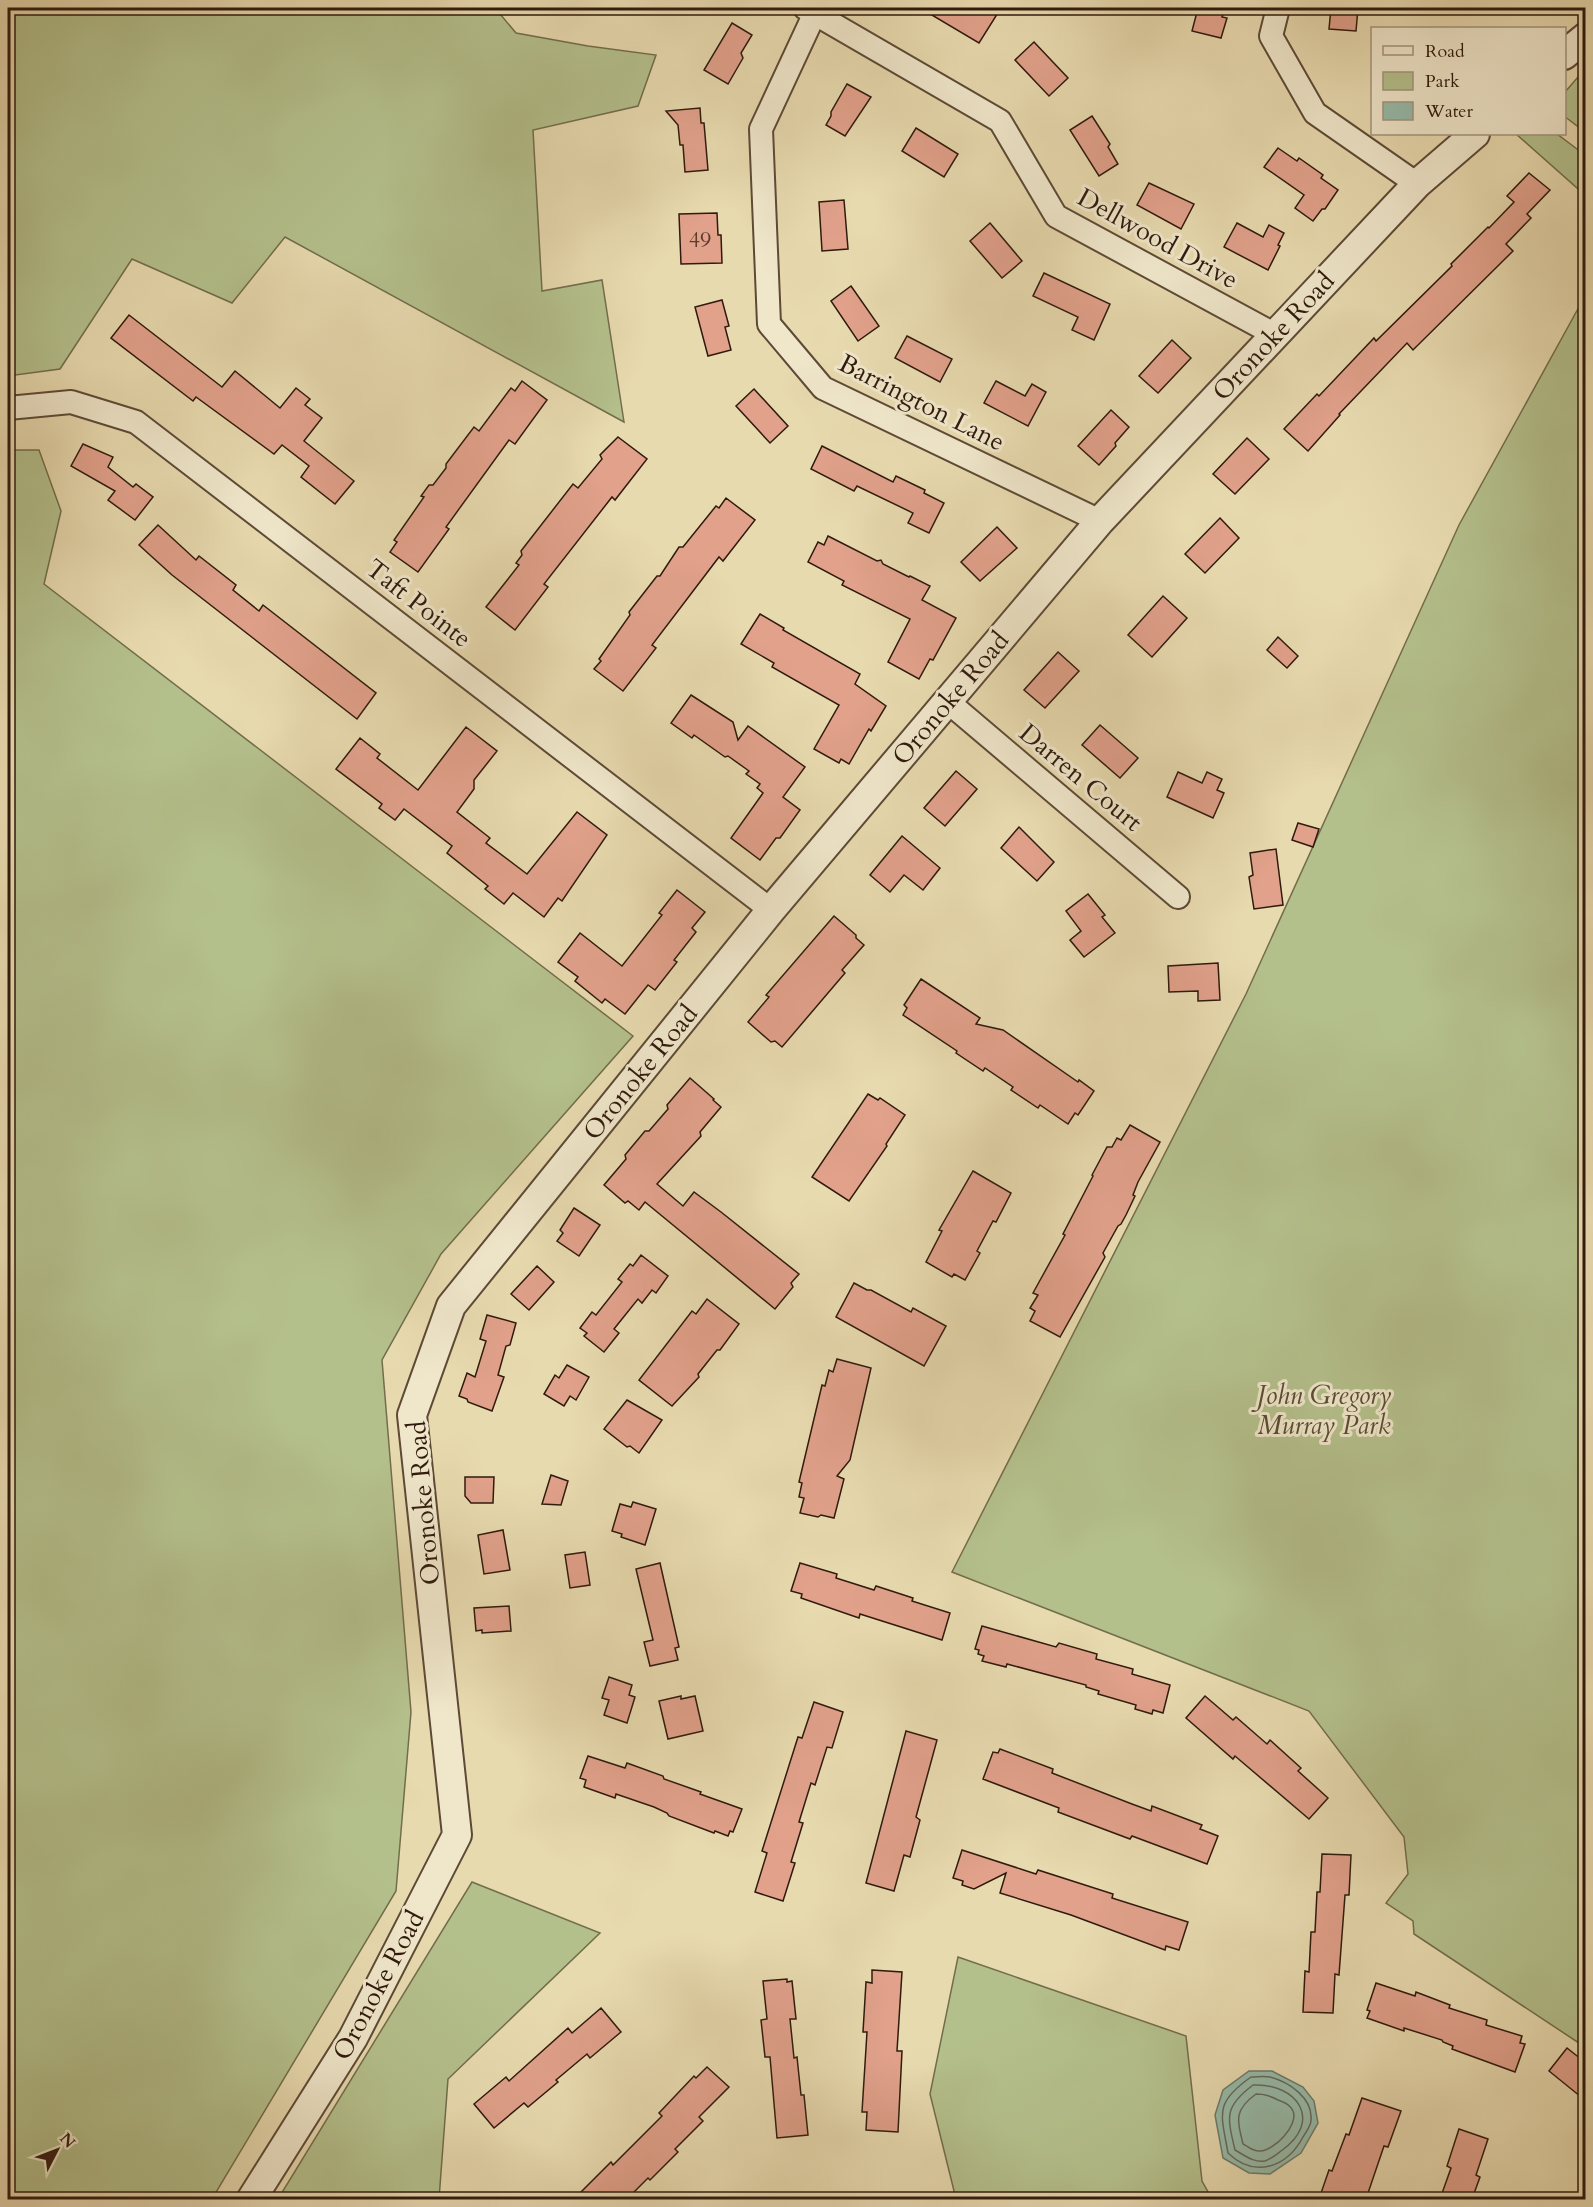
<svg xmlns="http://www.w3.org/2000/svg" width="1593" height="2207" viewBox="0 0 1593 2207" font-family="Cardo,serif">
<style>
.green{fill:#b4c08c;stroke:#726d4c;stroke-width:1.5}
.water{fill:#97bbaa;stroke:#6d7b6b;stroke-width:1.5}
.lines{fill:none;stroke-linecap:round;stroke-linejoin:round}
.shore{stroke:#636a5c;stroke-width:1.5}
.building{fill:#e1a18b;stroke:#2f1a0d;stroke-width:1.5}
.minor-casing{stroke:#5d4a36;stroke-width:26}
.tertiary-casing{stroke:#5d4a36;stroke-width:32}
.minor{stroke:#f0e7cb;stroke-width:22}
.tertiary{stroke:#f0e7cb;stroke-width:28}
.labels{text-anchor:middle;stroke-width:6;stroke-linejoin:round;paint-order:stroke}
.number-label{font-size:22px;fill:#5c3c2c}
.street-label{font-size:26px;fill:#2f1a0d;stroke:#f0e7cb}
.park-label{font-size:26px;font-style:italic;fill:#574c33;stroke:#f0e7cb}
</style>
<rect width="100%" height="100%" fill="#e8daaf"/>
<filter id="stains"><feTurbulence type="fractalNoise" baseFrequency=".00333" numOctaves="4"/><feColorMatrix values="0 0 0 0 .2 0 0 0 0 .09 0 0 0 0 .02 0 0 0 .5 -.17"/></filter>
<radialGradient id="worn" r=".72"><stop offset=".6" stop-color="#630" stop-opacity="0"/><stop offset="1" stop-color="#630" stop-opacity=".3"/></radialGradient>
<g class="green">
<path d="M8,8H495L516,33L588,46L656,55L638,106L533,130L542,291L602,280L624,422L285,237L232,303L132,259L60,369L8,376Z"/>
<path d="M1585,69V132L1564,116L1565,92Z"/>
<path d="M1516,134H1557L1585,155V195Z"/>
<path d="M1585,296V2047L1414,1934L1413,1921L1386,1903L1408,1874L1404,1837L1309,1711L952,1572L1246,994L1459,525Z"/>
<path d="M8,450H39L61,511L44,584L633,1036L441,1254L382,1360L411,1712L396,1891L212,2199H8Z"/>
<path d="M472,1882L600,1933L448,2079L439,2199H278Z"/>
<path d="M958,1957L1186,2036L1202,2181L1212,2199H956L930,2094Z"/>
</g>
<path class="water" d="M1249,2071H1272L1303,2087L1314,2101L1318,2123L1301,2153L1270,2174L1249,2173L1223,2158L1215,2115L1223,2090Z"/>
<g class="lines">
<g class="shore">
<path d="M1251,2077C1257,2077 1264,2076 1270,2077C1289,2082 1313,2098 1311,2120C1311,2126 1306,2132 1303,2137C1287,2167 1255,2179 1228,2153C1221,2113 1214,2103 1251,2077Z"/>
<path d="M1253,2085C1297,2083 1324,2121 1281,2151C1277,2154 1271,2159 1265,2161C1254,2163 1244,2155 1235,2150C1227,2116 1224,2107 1253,2085Z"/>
<path d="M1256,2094C1265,2094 1270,2096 1278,2100C1284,2102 1291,2105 1293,2111C1299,2125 1274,2151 1260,2151C1254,2152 1249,2147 1243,2144C1237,2119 1234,2110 1256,2094Z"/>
</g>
</g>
<g class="building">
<path d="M920,8H1001L979,43Z"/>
<path d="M1198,8H1225L1222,17L1227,18L1221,38L1192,31Z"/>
<path d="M1331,8H1358L1356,31L1329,29Z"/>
<path d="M732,23L752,35L741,53L743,58L728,84L704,70Z"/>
<path d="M1034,42L1068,78L1049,96L1015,60Z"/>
<path d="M847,84L871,97L845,136L826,125L831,116V112Z"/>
<path d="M700,108L701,123H704L708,170L685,172L683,145H680L678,125L666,111Z"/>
<path d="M1092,116L1110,144L1108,147L1118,164L1099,176L1070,130Z"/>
<path d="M916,128L958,154L944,177L902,151Z"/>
<path d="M1278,148L1297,161L1299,158L1323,175L1321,178L1338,190L1325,209H1322L1313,221L1295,208L1304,195L1264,167Z"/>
<path d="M1529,173L1550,190L1527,214L1531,218L1506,244L1513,251L1413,350L1407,343L1339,414L1340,415L1308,451L1284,429L1317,394L1319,396L1374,338L1376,341L1452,266L1451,264L1488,227L1489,228L1514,202L1507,196Z"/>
<path d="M1149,183L1194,204L1181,229L1137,205Z"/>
<path d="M844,200L848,249L822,251L819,202Z"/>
<path d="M717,213L718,235H721L722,263L681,264L679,214Z"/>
<path d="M990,223L1022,261L1002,278L970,241Z"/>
<path d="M1237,223L1263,237L1269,225L1284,233L1278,245L1280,246L1268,270L1224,247Z"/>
<path d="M1044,273L1110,304L1094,340L1072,330L1078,317L1033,296Z"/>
<path d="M851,286L879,326L858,341L831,301Z"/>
<path d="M722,300L729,326L725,327L731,350L708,356L695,307Z"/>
<path d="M129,315L222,387L235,371L280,408L296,388L310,399L305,405L322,418L304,441L354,481L335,504L301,477L309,466L282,445L274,454L196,397L193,401L111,338Z"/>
<path d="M907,336L952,359L940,382L895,358Z"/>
<path d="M1172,340L1191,358L1158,393L1139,376Z"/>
<path d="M522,381L547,400L515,444L509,440L446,527L449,529L418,572L390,552L397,542L394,540L424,497L421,496L429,485H433L446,468V464L474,427L479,431L511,388L515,391Z"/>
<path d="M996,381L1025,396L1032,384L1046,392L1028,426L984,403Z"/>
<path d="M754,389L788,426L770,443L736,406Z"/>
<path d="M1111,410L1129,427L1115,443L1116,446L1099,465L1078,446Z"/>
<path d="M618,437L647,459L615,500L612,497L544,584L548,587L515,630L486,607L519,565L516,563L522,555L521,551L573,484L578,488L602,459L600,455Z"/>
<path d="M1247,438L1269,459L1235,494L1213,474Z"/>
<path d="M83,444L113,457L108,467L133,487L136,484L153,497L135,520L108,500L115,491L71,466Z"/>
<path d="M822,446L893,482L896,476L925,490L924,493L944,503L929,533L908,523L913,513L857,486L854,491L811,469Z"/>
<path d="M726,498L755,520L723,561L719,557L652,645L656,648L623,691L594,669L601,661L599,659L630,615L629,612L657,576H660L679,547H683L716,506L719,508Z"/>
<path d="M1220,518L1239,538L1205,573L1185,554Z"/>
<path d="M158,525L196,560L199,556L236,585L233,590L259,611L263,605L376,693L357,719L172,575L139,545Z"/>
<path d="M997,527L1017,548L980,581L961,562Z"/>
<path d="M828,536L877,561L881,560L883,564L909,577L910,576L930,586L922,600L956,618L933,660L930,659L919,679L888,662L910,619L842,585L844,581L808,562L818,542L824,545Z"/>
<path d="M1163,596L1187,618L1152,657L1128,635Z"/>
<path d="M760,614L784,628L783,630L860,674L855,684L886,706L871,731L869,729L849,764L841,759L839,763L814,749L839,705L772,667L774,663L741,644Z"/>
<path d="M1278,637L1298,656L1287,668L1267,650Z"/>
<path d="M1058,652L1079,671L1045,708L1024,690Z"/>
<path d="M691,695L733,722L738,740L748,726L805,767L783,797L800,810L780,838H776L760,860L731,838L763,793L757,788L760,784L746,774L749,771L728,756L725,757L694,735L692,738L671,723Z"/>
<path d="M1100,725L1138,758L1120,778L1082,745Z"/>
<path d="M466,727L497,751L474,780V789L457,812L490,838L486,843L527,874L577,812L607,835L562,901L558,898L544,917L513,893L504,904L485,889L488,886L447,853L452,846L404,809L395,820L379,808L382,804L336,769L360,738L380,754L377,758L418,790Z"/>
<path d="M956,771L977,789L945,826L924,808Z"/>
<path d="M1178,772L1202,783L1207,772L1222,779L1217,790L1224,793L1213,818L1167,797Z"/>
<path d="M1298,823L1319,829L1313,847L1292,840Z"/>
<path d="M1019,827L1054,862L1037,881L1001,848Z"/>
<path d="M902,836L940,868L923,890L904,875L890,892L870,875Z"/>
<path d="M1276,849L1283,905L1254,909L1249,877L1253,875L1250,853Z"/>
<path d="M677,890L705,912L692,928L696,932L674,960L677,962L655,990L648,985L625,1014L605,999L602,1003L575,981L578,977L558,962L580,933L622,966L662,915L659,913Z"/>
<path d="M1088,894L1105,915L1102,917L1115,933L1084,957L1070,940L1081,931L1066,911Z"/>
<path d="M834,916L856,935V938L864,945L842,970L845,973L782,1047L775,1041L771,1042L748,1022L769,997L766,995Z"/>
<path d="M1218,963L1220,1000L1198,1001V991L1169,992L1168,966Z"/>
<path d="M921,979L980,1018L976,1024L1003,1030L1078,1082L1079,1080L1094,1091L1078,1115L1075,1113L1068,1124L1040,1105L1038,1108L1011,1090L1013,1087L985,1068L983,1071L956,1053L957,1051L903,1015L907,1008L904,1005Z"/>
<path d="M690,1078L714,1099L713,1100L721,1107L700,1132L701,1136L657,1184L683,1206L694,1192L721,1212L799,1274L791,1283L793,1287L775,1309L645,1202L639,1210L628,1201L625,1203L604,1185L626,1159L625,1155L645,1131H649L668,1109L667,1105Z"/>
<path d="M868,1094L878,1100L880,1098L905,1115L886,1144L887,1146L849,1201L812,1177Z"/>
<path d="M1130,1125L1160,1142L1138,1182L1133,1195L1135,1196L1126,1215L1121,1224L1118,1226L1103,1253L1105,1257L1060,1337L1030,1321L1035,1311L1030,1308L1038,1295L1033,1293L1065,1235L1063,1234L1093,1176L1092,1175L1107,1147H1112L1117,1138L1121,1140Z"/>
<path d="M973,1171L1011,1193L996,1222L993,1221L977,1251L980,1253L965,1280L954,1274L952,1277L926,1262L942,1231L939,1230Z"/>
<path d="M574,1208L600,1225L579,1256L557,1241L563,1233L560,1230Z"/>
<path d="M641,1255L668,1276L656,1293L652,1290L642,1303L638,1299L614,1329L619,1333L604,1352L584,1336L587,1333L580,1328L592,1312L596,1315L622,1282L618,1279L630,1264L633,1266Z"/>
<path d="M537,1266L554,1282L529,1310L511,1294Z"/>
<path d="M854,1283L867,1290H871L911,1312L913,1308L946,1326L924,1366L836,1317Z"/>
<path d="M707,1299L739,1324L720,1350H717L698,1374L699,1377L672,1406L639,1380L692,1311L696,1314Z"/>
<path d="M487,1315L516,1323L510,1345L506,1346L498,1375L504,1377L492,1411L468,1402L467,1399L459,1396L467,1373L475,1377L486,1341L480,1339Z"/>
<path d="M837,1359L871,1368L850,1460L837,1476L844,1479L834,1518L821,1515L818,1517L800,1513L804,1498L799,1497L802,1483L799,1482L822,1385L825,1386L829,1370L833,1372Z"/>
<path d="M567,1365L589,1377L576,1400L570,1396L564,1406L544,1394L555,1375L559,1378Z"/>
<path d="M627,1400L662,1420L639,1453L630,1446L627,1447L604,1429Z"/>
<path d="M551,1475L568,1481L561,1505L542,1504Z"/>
<path d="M465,1477H494L493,1503H471L465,1496Z"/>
<path d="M633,1502L656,1509L645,1545L621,1537L622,1534L612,1531L620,1504L631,1507Z"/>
<path d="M503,1530L510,1570L484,1574L478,1535Z"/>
<path d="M585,1552L590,1585L570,1588L565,1555Z"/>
<path d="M660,1563L679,1647L675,1648L678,1660L650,1666L644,1642L653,1640L636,1569Z"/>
<path d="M800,1563L837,1574L836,1578L874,1590L876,1586L913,1598L912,1601L950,1613L942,1640L860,1614L859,1618L801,1598L802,1594L791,1591Z"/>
<path d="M509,1606L511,1631L482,1633V1630L476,1631L474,1608Z"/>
<path d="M982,1626L1056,1647L1059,1643L1097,1654L1096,1659L1133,1669L1132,1674L1170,1685L1163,1713L1153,1710L1152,1714L1135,1709L1136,1705L1098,1694L1099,1691L1086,1687V1685L1007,1664L1006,1667L982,1661L984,1656L978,1654L979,1650L975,1649Z"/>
<path d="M609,1677L632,1685L629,1695L635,1697L627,1723L604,1715L609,1700L602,1698Z"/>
<path d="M681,1696V1699L695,1696L703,1731L668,1739L659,1701Z"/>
<path d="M1205,1696L1233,1720L1236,1717L1267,1744L1270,1740L1301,1768L1298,1771L1328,1798L1309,1819L1235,1756L1233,1759L1186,1718Z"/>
<path d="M814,1702L843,1712L832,1748L827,1747L815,1785L811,1783L799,1822L803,1823L791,1862L795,1863L783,1901L755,1892L767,1853L762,1851L798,1737L802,1738Z"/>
<path d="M906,1731L937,1740L916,1817L920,1820L910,1857L904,1855L894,1891L866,1883Z"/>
<path d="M1000,1749L1053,1769L1052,1773L1132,1804L1151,1811L1152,1806L1202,1825L1200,1829L1218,1836L1207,1864L1132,1836L1130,1839L1058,1812L1059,1808L983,1779L993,1752L998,1753Z"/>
<path d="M588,1756L625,1768L627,1763L663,1776L664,1779L701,1792L700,1794L742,1809L733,1832L730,1831L728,1836L715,1831L714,1833L669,1816L667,1813L654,1807L616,1794L615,1798L584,1787L586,1780L580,1778Z"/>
<path d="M962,1850L1036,1874L1038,1870L1113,1894L1112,1898L1188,1922L1179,1950L1166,1946L1165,1950L1071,1915L1000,1893L1006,1873L974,1889L962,1885L963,1881L953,1878Z"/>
<path d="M1322,1854L1351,1855L1349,1895H1345L1339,1975L1335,1974L1333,2013L1303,2012L1305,1971L1309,1972L1311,1932H1315L1317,1892H1320Z"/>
<path d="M872,1970L902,1972L897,2051H902L898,2132L866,2130L867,2112H862L867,2032H863L866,1982L872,1983Z"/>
<path d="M787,1979V1982L792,1981L796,2019H790L794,2058L797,2057L801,2095H804L808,2135L777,2138L770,2057H765L761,2020L767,2019L763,1981Z"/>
<path d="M1376,1983L1415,1996L1416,1992L1450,2005L1449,2008L1487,2020L1486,2025L1522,2036L1520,2043L1525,2044L1515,2072L1452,2049L1453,2046L1443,2042L1442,2040L1404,2028V2031L1367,2018L1370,2011L1367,2010Z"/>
<path d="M601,2008L621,2032L590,2058L587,2054L556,2080L558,2082L528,2107L524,2103L494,2128L474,2104L506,2077L509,2081L568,2028L572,2033Z"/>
<path d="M1567,2048L1586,2063V2101L1549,2071Z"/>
<path d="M707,2067L729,2087L699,2117L703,2121L675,2149L678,2152L650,2180L648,2178L627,2199H574L611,2162L613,2165L662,2116L659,2113L694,2076L696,2078Z"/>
<path d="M1362,2098L1401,2111L1388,2147L1384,2146L1366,2199H1319L1329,2170L1332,2171L1346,2134L1349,2135Z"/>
<path d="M1459,2129L1488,2139L1476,2175L1480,2177L1472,2199H1440L1451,2168L1447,2166Z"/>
</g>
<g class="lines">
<g class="minor-casing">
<g id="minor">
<path d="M805,8L1000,121L1056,216L1274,334"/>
<path d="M1278,8L1271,36L1315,113L1417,184"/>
<path d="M814,15L761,129L769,324L823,388L1100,521"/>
<path d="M8,408L71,402L136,422L771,910"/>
<path d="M947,701L1178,897"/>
</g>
</g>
<g class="tertiary-casing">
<g id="tertiary">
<path d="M1564,55L1586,37"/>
<path d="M251,2200L353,2038L457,1835L412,1415L451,1306L771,910L1100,521L1417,184L1475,134"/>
</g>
</g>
<use href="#minor" class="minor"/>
<use href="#tertiary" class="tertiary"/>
</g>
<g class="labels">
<g class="number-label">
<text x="700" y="247">49</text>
</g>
<g class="street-label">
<text transform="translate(1158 238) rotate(29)" y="9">Dellwood Drive</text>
<text transform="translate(1273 336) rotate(-47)" y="9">Oronoke Road</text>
<text transform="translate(922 402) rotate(27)" y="9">Barrington Lane</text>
<text transform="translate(419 603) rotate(38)" y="9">Taft Pointe</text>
<text transform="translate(950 698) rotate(-50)" y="9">Oronoke Road</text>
<text transform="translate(1081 777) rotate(40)" y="9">Darren Court</text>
<text transform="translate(640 1072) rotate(-51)" y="9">Oronoke Road</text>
<text transform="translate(423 1503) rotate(-95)" y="9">Oronoke Road</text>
<text transform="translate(378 1985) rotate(-62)" y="9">Oronoke Road</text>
</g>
<g class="park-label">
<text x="1324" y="1404">John Gregory<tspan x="1324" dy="30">Murray Park</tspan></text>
</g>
</g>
<rect width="1593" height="2207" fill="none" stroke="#e8daaf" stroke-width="30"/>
<rect x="9" y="9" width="1575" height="2189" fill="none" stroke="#2f1a0d" stroke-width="3"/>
<rect x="15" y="15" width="1563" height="2177" fill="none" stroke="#2f1a0d" stroke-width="1.5"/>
<rect x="1371" y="27" width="195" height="108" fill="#f0e7cb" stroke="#a3957f" stroke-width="1.5"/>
<rect x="1383" y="46" width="30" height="9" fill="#f0e7cb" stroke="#a3957f" stroke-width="1.5"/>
<text x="1425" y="57" font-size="18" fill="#2f1a0d">Road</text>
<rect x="1383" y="72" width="30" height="18" fill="#b4c08c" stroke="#a3957f" stroke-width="1.5"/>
<text x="1425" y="87" font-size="18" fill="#2f1a0d">Park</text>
<rect x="1383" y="102" width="30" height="18" fill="#97bbaa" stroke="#a3957f" stroke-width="1.5"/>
<text x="1425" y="117" font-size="18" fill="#2f1a0d">Water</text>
<g transform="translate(57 2150) rotate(48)" stroke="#f0e7cb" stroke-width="4.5" paint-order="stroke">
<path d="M0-4.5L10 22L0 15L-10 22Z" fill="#2f1a0d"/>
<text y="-9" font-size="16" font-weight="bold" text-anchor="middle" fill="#2f1a0d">N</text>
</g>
<rect width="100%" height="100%" filter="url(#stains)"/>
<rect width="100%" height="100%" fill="url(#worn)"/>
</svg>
